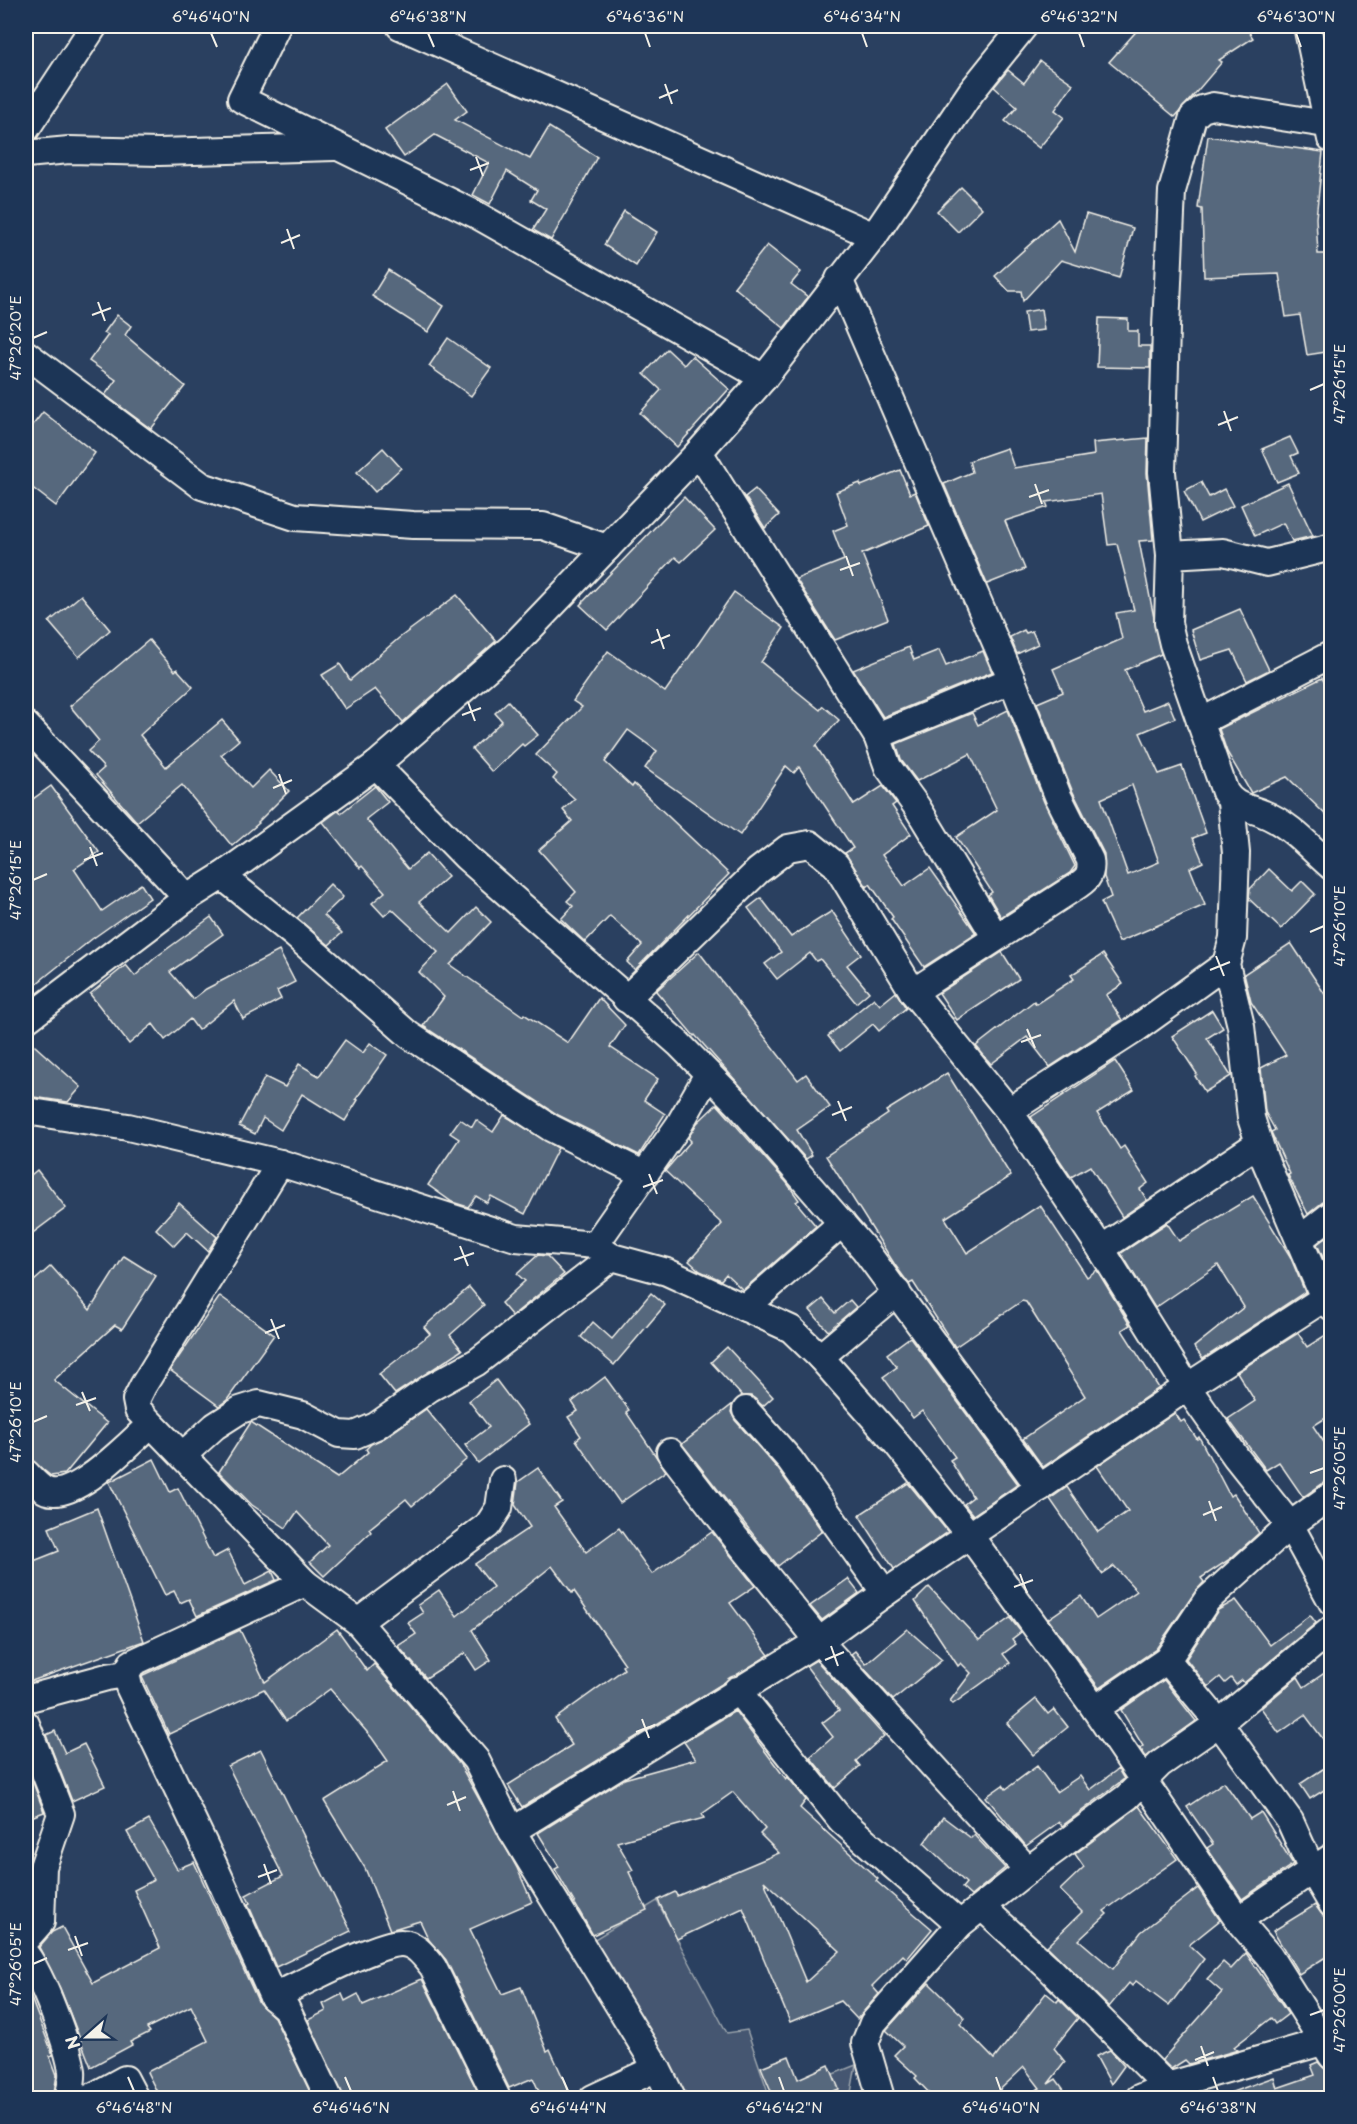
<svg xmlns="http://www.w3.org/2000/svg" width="1357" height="2124" viewBox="0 0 1357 2124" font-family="'Playpen Sans',sans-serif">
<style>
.green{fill:#445771;stroke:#9ca4ac;stroke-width:1.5}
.building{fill:#56677d;stroke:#f4f1e8;stroke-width:1.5;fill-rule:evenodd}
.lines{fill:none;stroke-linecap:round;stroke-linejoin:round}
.minor-casing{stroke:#f4f1e8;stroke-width:30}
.minor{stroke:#1d3557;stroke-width:26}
.ticks{fill:none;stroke:#f4f1e8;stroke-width:2}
.neatline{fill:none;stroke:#f4f1e8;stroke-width:2}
.ticks-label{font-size:15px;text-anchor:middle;fill:#f4f1e8}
</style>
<rect width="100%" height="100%" fill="#2a4060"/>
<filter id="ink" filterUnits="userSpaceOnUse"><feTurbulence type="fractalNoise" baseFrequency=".0167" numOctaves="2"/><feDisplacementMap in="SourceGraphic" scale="12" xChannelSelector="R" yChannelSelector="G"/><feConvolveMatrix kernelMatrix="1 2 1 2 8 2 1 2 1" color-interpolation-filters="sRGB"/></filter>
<g filter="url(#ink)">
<g class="green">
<path d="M657,1901L727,2033L747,2030L770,2098H679L593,1940Z"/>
<path d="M856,2065L850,2098H773Z"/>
</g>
<g class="building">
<path d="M1141,26H1245L1253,38L1219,60L1222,62L1175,117L1109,62Z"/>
<path d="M1040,61L1073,84L1055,110L1064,117L1039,148L1005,121L1017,107L994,87L1008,70L1024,83Z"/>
<path d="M448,84L467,111L455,120L530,159L549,127L597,157L551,240L533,230L546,209L531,200L537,190L507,171L490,204L473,195L489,163L435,135L404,157L385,130Z"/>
<path d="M1208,136L1323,152L1316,218L1318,254H1332V351L1307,355L1300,315L1286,317L1279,274L1204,277L1202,209L1198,208Z"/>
<path d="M961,187L982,208L958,232L937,211Z"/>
<path d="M624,211L657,232L636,266L604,245Z"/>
<path d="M1086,214L1133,228L1119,278L1061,260L1023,301L1021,291H1009L995,276L1058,219L1075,252Z"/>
<path d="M767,245L801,272L791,284L808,297L784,328L734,287Z"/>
<path d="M388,270L444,306L428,332L372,296Z"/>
<path d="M1041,309L1044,330L1027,332L1024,312Z"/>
<path d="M117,315L131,326L125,335L185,386L151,429L105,395L116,380L89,361L108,335L104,333Z"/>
<path d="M1099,318L1128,319V331H1138V346H1150V368L1097,367Z"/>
<path d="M448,338L491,368L471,396L429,366Z"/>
<path d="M667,349L684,365L692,356L729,389L677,447L640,413L661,390L644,374Z"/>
<path d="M43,412L95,453L56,506L26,483V434Z"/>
<path d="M1290,437L1298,453L1291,456L1299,473L1277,482L1262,449Z"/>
<path d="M1148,438L1147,473L1153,540L1139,541L1161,654L1125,670L1143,711L1168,701L1175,718L1140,733L1159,774L1182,766L1206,833L1193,838L1203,862L1190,868L1205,905L1119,942L1101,902L1111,897L1104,877V854L1072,790L1037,703L1063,692L1053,669L1122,639L1116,613L1134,610L1117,544L1108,545L1101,494L1046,502L1048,507L1005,521L1025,569L987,584L944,484L972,472L969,461L1007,448L1014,468L1094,455L1093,443ZM1132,785L1159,862L1128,875L1101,799Z"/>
<path d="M383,448L401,468L375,492L357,472Z"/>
<path d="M900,470L910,494L915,492L929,526L862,554L888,619L835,640L796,579L844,560L833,531L848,525L836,492L860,483L861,486Z"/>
<path d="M1201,482L1209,497L1224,489L1233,506L1200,522L1184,491Z"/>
<path d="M1288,483L1313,536L1292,541L1283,523L1255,536L1241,505Z"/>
<path d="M755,489L779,515L765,528L745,497Z"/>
<path d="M684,497L715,530L681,562L675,557L607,630L580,605Z"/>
<path d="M734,592L784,628L761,662L820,710L823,706L839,720L816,746L854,805L883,786L896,803L892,806L911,834L882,855L904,886L930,868L976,933L924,967L891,919L893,917L870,884L867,887L845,853L853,848L799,767L794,773L786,766L740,835L645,768L657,751L628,730L605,762L632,787L634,784L729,874L635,970L627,962L642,945L610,916L585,942L561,919L573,906L567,901L576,892L539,850L572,821L563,810L575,799L553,779L557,774L536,755L582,707L573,701L608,651L665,692Z"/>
<path d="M81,595L110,630L79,657L49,622Z"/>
<path d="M457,595L496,641L403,722L375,689L345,709L322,675L340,664L350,680L399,638Z"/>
<path d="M1240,609L1269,670L1247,681L1232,650L1200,660L1191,630Z"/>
<path d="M1024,630L1026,633L1032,631L1038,644L1017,654L1010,637Z"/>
<path d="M149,640L175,671L177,669L193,687L140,735L166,767L222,720L239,740L221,755L251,788L269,770L289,791L258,822L259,823L232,846L182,785L137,822L96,775L104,768L88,751L99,741L70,706Z"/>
<path d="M909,647L914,660L939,650L946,666L983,651L992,672L883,717L853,670Z"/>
<path d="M1322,678L1332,696V821L1287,777L1251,793L1227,752L1219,729Z"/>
<path d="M508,701L538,735L524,746L522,744L492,772L472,749L502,721L495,713Z"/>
<path d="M1008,710L1044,802L1075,866L1070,873L1001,917L988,895L992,892L956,837L997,810L970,754L917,781L901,760L896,744L972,713L978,725Z"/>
<path d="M51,786L99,852L74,869L102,911L141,884L150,898L92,939L26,992V804Z"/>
<path d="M375,786L388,802L366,819L408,869L427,853L448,877L419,902L451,933L476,907L491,922L450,965L523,1016L524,1014L568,1043L599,998L625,1025L610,1047L658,1079L644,1100L665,1114L639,1155L558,1115L423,1026L444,997L419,972L438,952L392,909L384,916L372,903L385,892L362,866L360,868L323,822L339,810L341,813Z"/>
<path d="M1269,869L1292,891L1302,881L1315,894L1281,929L1249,899L1250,889Z"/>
<path d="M330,884L343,897L324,915L342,933L329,945L297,918Z"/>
<path d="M761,898L791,937L832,911L861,954L847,965L869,992L856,1003L820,959L816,961L810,953L777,979L765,964L781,952L748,908Z"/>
<path d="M211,917L223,934L170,972L193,999L206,989L279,951L295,982L277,991L281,999L243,1019L234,1001L198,1030L190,1019L165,1040L153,1024L129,1044L90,994L126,965L135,976L156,957Z"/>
<path d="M1291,943L1332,1005V1199L1323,1202L1308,1214L1288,1175L1290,1174L1271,1132L1275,1130L1265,1112L1261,1068L1286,1055L1251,1002L1244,974Z"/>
<path d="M699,952L798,1080L806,1074L830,1107L797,1130L812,1155L806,1159L695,1035L694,1036L656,991Z"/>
<path d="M1002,952L1019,979L957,1020L939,993Z"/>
<path d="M1103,954L1123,984L1106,995L1122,1020L1050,1067L1027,1037L991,1064L976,1046L1034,1001L1036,1004L1074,979L1071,975Z"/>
<path d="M896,992L906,1008L879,1031L873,1024L840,1051L828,1036L874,998L880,1005Z"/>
<path d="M1212,1010L1223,1028L1207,1038L1231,1076L1205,1092L1195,1076L1197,1074L1172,1036Z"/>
<path d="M26,1038L81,1087L68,1102L26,1096Z"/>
<path d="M345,1040L363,1053L370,1043L387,1055L356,1099L358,1100L345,1121L302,1094L281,1130L263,1118L255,1134L239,1126L265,1077L285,1087L299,1064L319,1076Z"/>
<path d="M1115,1061L1134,1090L1097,1113L1120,1149L1124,1146L1148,1183L1140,1189L1147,1200L1122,1217L1090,1166L1071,1177L1031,1117Z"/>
<path d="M947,1073L1011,1176L945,1218L967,1253L1040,1205L1087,1277L1097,1270L1130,1325L1122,1330L1159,1388L1043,1467L1023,1439L1085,1396L1026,1302L1022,1301L955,1347L913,1282L909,1284L895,1265L826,1156L888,1114L886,1111Z"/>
<path d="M717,1104L787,1183L799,1200L796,1202L816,1226L743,1290L726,1274L721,1280L700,1271L689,1261L722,1224L665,1171L691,1141L688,1138L697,1123Z"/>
<path d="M504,1115L558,1148L525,1214L491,1196L487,1203L476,1196L468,1207L452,1202L428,1185L459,1139L450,1133L460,1119L472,1127L476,1120L493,1132Z"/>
<path d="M37,1170L66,1208L26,1238V1179Z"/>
<path d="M1253,1196L1290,1256L1305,1292L1203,1359L1194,1347L1244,1307L1218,1265L1155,1308L1121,1253L1167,1223L1179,1241Z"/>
<path d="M179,1203L217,1237L208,1251L187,1232L174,1246L156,1229Z"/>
<path d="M1332,1233V1277L1317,1244Z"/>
<path d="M538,1255L547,1256L564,1274L512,1316L501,1303L525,1281L517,1274Z"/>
<path d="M124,1256L156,1276L122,1329L115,1325L54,1380L107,1423L65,1474L51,1476L26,1456V1288L51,1266L90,1310Z"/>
<path d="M469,1287L484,1305L450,1335L462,1350L395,1394L379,1374L430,1334L424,1327Z"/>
<path d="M651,1293L665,1305L614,1365L581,1337L593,1322L612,1339Z"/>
<path d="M220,1296L274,1335L227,1400L219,1406L170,1370Z"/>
<path d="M823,1299L835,1313L850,1300L856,1307L828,1331L810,1310Z"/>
<path d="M1332,1331V1414L1313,1426L1332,1454V1477L1303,1497L1279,1462L1266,1470L1228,1419L1255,1401L1237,1372L1298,1333L1307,1347Z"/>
<path d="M910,1337L1018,1484L973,1515L964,1504L973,1497L950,1460L955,1457L922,1411L913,1418L883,1377L897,1367L887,1354Z"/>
<path d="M727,1347L773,1397L763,1406L751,1396H742L711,1362Z"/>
<path d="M605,1377L629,1410L626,1412L666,1471L620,1503L576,1440L581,1436L568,1417L578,1411L572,1402Z"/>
<path d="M496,1380L529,1424L478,1463L465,1445L489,1427L469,1401Z"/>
<path d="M733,1404L731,1412L735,1420L778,1469L822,1531L778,1566L682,1444Z"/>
<path d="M426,1409L467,1459L412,1506L406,1499L369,1529L371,1532L324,1576L310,1562L328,1545L297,1512L286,1528L252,1505L219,1472L251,1422L337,1478L368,1452L366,1449L371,1444L384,1438Z"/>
<path d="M1175,1413L1181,1422L1184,1420L1197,1439L1199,1437L1230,1496L1234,1494L1259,1533L1230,1559L1201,1578L1204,1582L1195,1592L1156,1649L1099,1688L1048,1619L1081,1596L1096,1619L1137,1591L1114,1566L1102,1574L1050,1499L1067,1487L1098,1532L1128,1511L1097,1466Z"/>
<path d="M154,1459L170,1492L178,1488L213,1558L228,1550L245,1585L272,1571L276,1580L197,1616L189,1599L180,1603L174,1591L165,1595L109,1482Z"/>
<path d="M538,1468L562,1502L554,1507L586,1552L619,1528L652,1574L712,1532L755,1586L730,1603L769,1655L522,1807L508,1785L572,1745L555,1719L624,1669L622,1666L625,1664L574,1591L572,1593L552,1566L472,1630L491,1660L476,1670L465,1653L426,1678L398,1646L416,1634L408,1623L423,1613L418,1605L439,1590L457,1616L493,1587L475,1564L530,1527L515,1505L518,1482Z"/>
<path d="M908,1483L948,1532L894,1569L859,1515Z"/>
<path d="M97,1508L144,1641L26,1683V1564L59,1551L49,1528Z"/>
<path d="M848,1579L859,1593L822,1620L810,1606Z"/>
<path d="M929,1587L979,1640L1010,1618L1021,1632L1012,1639L1016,1644L1003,1654L1010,1663L953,1704L950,1701L971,1673L961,1663L958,1666L915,1601Z"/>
<path d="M1236,1600L1270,1645L1310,1615L1316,1623L1244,1683L1242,1680L1236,1685L1231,1678L1225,1683L1220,1677L1208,1687L1186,1659L1218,1610Z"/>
<path d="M337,1629L367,1671L374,1664L459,1763L517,1868L532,1902L470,1929L502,1994L521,1987L547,2051L550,2049L572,2098H542L533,2078L509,2088L446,1960L429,1940L420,1921L390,1930L365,1868L324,1801L388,1761L372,1738L330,1689L286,1721L264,1689L169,1734L142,1677L143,1675L240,1630L265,1682Z"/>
<path d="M907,1629L942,1660L893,1700L851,1654L855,1651L866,1664Z"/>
<path d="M816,1660L884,1736L856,1761L860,1766L835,1788L810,1757L833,1737L822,1723L839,1710L806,1666Z"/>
<path d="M1332,1668V1751L1305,1715L1279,1733L1261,1708L1298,1677L1304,1687Z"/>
<path d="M1164,1680L1196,1721L1146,1757L1140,1748L1143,1746L1121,1710Z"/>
<path d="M1036,1699L1048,1714L1054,1709L1068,1727L1033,1755L1007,1723Z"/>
<path d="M735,1711L786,1779L788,1777L806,1800L800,1808L878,1879L876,1881L932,1929L907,1959L903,1955L872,1986L879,1994L857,2019L840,2001L790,2022L743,1908L677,1939L658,1900L675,1892L677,1896L779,1853L760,1834L765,1829L733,1792L702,1814L704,1818L617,1842L633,1870L629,1872L647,1910L593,1935L555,1869L559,1867L538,1833L624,1779L696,1759L684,1742ZM764,1881L840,1951L806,1982Z"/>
<path d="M55,1731L65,1753L84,1744L105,1786L72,1801L46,1735Z"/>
<path d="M261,1750L351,1931L276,1967L248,1904L250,1903L246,1895L283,1876L228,1766Z"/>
<path d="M1332,1763V1785L1310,1799L1300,1784Z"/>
<path d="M1037,1766L1056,1792L1080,1776L1090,1790L1118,1769L1124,1779L1062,1826L1059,1822L1026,1846L986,1797L1003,1785L1006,1789Z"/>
<path d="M31,1777L44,1812L26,1819V1779Z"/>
<path d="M1224,1782L1250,1819L1261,1812L1293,1864L1242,1899L1207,1848L1213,1844L1187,1807Z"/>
<path d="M1139,1806L1177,1859L1104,1911L1107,1914L1079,1940L1113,1969L1141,1932L1198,1888L1220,1920L1189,1945L1204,1959L1169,2006L1136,1981L1132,1986L1129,1983L1109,2007L1047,1946L1082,1912L1060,1890L1084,1867L1075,1854Z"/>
<path d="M943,1817L971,1838L974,1835L1005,1868L971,1896L962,1888L966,1883L924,1843Z"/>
<path d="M149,1820L177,1869L194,1862L259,2003L274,2017L313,2098H160L147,2072L208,2041L191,2006L147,2028L150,2032L130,2042L132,2045L91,2067L60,1988L39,1947L52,1932L62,1927L93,1983L160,1948L134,1890L154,1880L127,1832Z"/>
<path d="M1315,1905L1324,1917L1332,1919V1953L1299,1974L1273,1931Z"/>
<path d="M1246,1953L1288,2014L1275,2024L1271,2018L1234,2047L1238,2050L1189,2064L1185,2060L1171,2069L1162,2060L1222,1992L1207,1979L1223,1962L1231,1969Z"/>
<path d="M422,1979L481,2098H344L308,2020L326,2011L323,2004L342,1994L345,2001L358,1994L363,2005Z"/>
<path d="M929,1983L965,2018L960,2024L994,2059L1046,1993L1057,2002L1059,1999L1078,2018L1054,2048L1065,2062L1048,2084L1056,2079L1070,2098H1022L1040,2088L1024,2067L991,2098H934L915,2078L917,2076L894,2055L903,2046L886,2030Z"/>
<path d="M27,1988L53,2055L50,2056L57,2075L53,2098H26Z"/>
<path d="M1110,2050L1124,2066L1111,2084L1096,2056Z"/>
<path d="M789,2056L798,2079L829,2065L839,2089L815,2098H774L761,2067Z"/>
<path d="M1318,2062L1325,2069L1332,2071V2098H1221V2096L1274,2077L1277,2088L1315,2075L1311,2065Z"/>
</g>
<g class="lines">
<g class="minor-casing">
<g id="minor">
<path d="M277,26L241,99L475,214L764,378"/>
<path d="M400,26L874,236"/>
<path d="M1307,26L1331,139"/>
<path d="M1332,125L1213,106L1202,109L1193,117L1172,191L1166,328L1162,472L1170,555L1168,623L1173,644L1225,792C1234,807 1248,807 1264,814C1290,824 1311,849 1332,867"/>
<path d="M26,129L94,26"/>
<path d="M26,154L69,150L159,152L335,147"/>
<path d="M839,279L1012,680L1058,796L1090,860C1093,878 1083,882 1069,891L913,992"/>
<path d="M26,354L202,486L295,517L413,525L543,526L607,548"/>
<path d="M699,452L877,736L888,767L917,807L995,936"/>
<path d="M1170,555L1223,552L1267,563L1332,547"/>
<path d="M1200,722L1332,654"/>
<path d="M26,725L187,898"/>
<path d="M877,736L1012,680"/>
<path d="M376,765L466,857L679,1044L741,1107L865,1250L1040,1488"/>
<path d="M1231,802L1236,853L1233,938L1226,964L1241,1026L1251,1118L1264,1158L1324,1298L1332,1307"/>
<path d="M222,876L295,935L409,1035L551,1128L645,1175"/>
<path d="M626,999L758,871L788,848L810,844L836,865L913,992L1009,1111L1101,1249L1187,1387L1236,1457L1290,1525L1332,1602"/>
<path d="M26,1020L187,898L222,876L376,765L513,646L699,452L764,378L874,236L971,92L1024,26"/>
<path d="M26,1111L128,1127L280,1163L516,1238L595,1245L612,1257L667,1272L791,1329L820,1357L896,1443L970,1536L1095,1709L1238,1920L1269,1956L1332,2056"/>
<path d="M1009,1111L1133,1031L1226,964"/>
<path d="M280,1163L143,1386L136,1400L138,1410L305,1583L358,1622L476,1760L512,1831L657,2068L672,2098"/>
<path d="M1300,1239L1332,1214"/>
<path d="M595,1245L679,1125L708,1074"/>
<path d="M1101,1249L1259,1143"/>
<path d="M745,1308L842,1223"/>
<path d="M820,1357L897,1292"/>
<path d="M746,1410L790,1460L885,1593"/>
<path d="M670,1452L735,1537L819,1641L1028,1870"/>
<path d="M183,1455L215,1426L240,1410L259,1404L303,1415L339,1434L355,1435L376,1426L430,1388L477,1362L612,1257"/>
<path d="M26,1473C31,1478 39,1488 47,1491C76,1501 129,1443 150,1425"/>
<path d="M305,1583L132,1663L126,1674L129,1687L212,1861L273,1997L286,2008L329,2098"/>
<path d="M358,1622L488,1525L499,1508L503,1480"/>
<path d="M1167,1660L1219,1723L1290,1821L1312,1870L1332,1904"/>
<path d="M737,1690L841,1820L960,1924"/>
<path d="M26,1699L107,1677L126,1674"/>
<path d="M1095,1709L1167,1660L1207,1600L1290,1525L1332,1495"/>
<path d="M26,1724L61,1814L43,1867L41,1922L26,1939"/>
<path d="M512,1831L819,1641L885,1593L1187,1387L1332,1293"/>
<path d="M982,1907L1049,1968L1167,2086L1171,2098"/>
<path d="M1238,1920L1332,1857"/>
<path d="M26,1955C42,1976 68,2044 72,2071C73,2081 70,2089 68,2098"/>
<path d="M273,1997C300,1985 376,1943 401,1943C416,1943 425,1957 433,1967L497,2098"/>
<path d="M90,2098L125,2079L135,2098"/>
<path d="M593,2098L657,2068"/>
<path d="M881,2098L865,2043L873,2023L960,1924L1028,1870L1127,1797L1160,1764L1219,1723L1332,1629"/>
<path d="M1139,2098L1167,2086L1322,2042"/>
</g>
</g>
<use href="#minor" class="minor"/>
</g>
</g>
<path class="ticks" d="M211,33L217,47M428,33L434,47M645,33L650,47M862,33L867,47M1079,33L1084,47M1296,33L1301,47M665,84L672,104M659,98L678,90M476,157L483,176M470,170L489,163M287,229L294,249M281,243L300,235M98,302L105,321M92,315L111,308M33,338L47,332M1310,390L1324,384M1224,411L1231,431M1218,425L1238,417M1035,484L1042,504M1029,497L1049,490M846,556L853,576M840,570L860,563M657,629L664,649M651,643L670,635M468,702L475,721M462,715L481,708M279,774L286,794M273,788L292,780M90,847L97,866M84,860L103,853M33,880L47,874M1310,932L1324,926M1216,956L1224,976M1210,970L1230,962M1027,1029L1035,1048M1021,1042L1041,1035M838,1101L846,1121M832,1115L852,1107M649,1174L657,1194M643,1187L663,1180M460,1246L468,1266M454,1260L474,1253M271,1319L279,1339M265,1333L285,1325M82,1392L90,1411M76,1405L96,1398M33,1422L47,1416M1310,1473L1324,1468M1209,1501L1216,1521M1203,1515L1222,1507M1020,1574L1027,1593M1014,1587L1033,1580M831,1646L838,1666M825,1660L844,1652M642,1719L649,1738M636,1732L655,1725M453,1791L460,1811M447,1805L466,1797M264,1864L271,1884M258,1877L277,1870M75,1936L82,1956M68,1950L88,1943M33,1964L47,1958M1310,2015L1324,2010M1201,2046L1208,2066M1195,2060L1214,2052M128,2077L134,2091M345,2077L351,2091M562,2077L568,2091M779,2077L784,2091M996,2077L1001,2091M1213,2077L1218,2091"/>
<rect width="1357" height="2124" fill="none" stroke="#1d3557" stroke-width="66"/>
<g transform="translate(87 2037) rotate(249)" stroke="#1d3557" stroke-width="4.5" paint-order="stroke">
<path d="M0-4.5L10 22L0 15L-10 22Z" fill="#f4f1e8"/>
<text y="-9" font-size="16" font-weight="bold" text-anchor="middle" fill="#f4f1e8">N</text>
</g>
<rect x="33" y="33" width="1291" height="2058" class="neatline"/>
<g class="ticks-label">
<text x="211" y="22">6°46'40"N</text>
<text x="428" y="22">6°46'38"N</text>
<text x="645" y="22">6°46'36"N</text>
<text x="862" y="22">6°46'34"N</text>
<text x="1079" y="22">6°46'32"N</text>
<text x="1296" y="22">6°46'30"N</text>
<text transform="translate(16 338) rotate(-90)" y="5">47°26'20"E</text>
<text transform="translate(1340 384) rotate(-90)" y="5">47°26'15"E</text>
<text transform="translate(16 880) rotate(-90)" y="5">47°26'15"E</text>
<text transform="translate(1340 926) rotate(-90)" y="5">47°26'10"E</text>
<text transform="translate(16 1422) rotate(-90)" y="5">47°26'10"E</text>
<text transform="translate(1340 1468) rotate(-90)" y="5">47°26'05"E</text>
<text transform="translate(16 1964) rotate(-90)" y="5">47°26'05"E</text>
<text transform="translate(1340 2010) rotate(-90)" y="5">47°26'00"E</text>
<text x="134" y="2113">6°46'48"N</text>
<text x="351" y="2113">6°46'46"N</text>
<text x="568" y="2113">6°46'44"N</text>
<text x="784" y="2113">6°46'42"N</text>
<text x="1001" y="2113">6°46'40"N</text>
<text x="1218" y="2113">6°46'38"N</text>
</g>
</svg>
